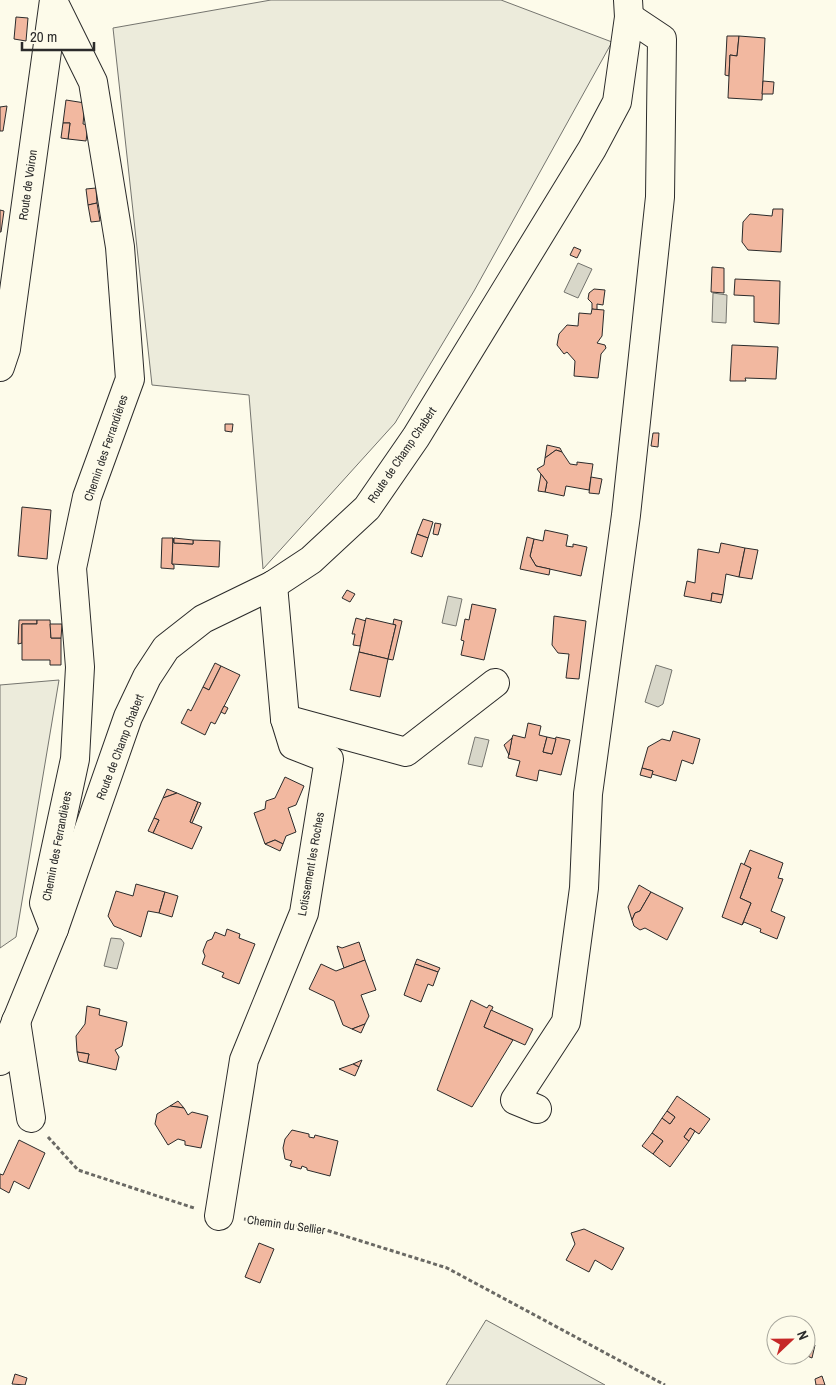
<svg xmlns="http://www.w3.org/2000/svg" width="836" height="1385" viewBox="0 0 836 1385" font-family="'Archivo Narrow',sans-serif">
<style>
.green{fill:#ecebdb;stroke:#74746e}
.water{fill:#d8d7c9;stroke:#74746e}
.building{fill:#f2b8a0;stroke:#2b2b2b}
.lines{fill:none;stroke-linecap:round;stroke-linejoin:round}
.minor-casing{stroke:#2b2b2b;stroke-width:30}
.major-casing{stroke:#2b2b2b;stroke-width:30}
.path{stroke:#6a6964;stroke-width:3;stroke-dasharray:4 2.5;stroke-linecap:butt}
.minor{stroke:#fdfbea;stroke-width:28}
.major{stroke:#fdfbea;stroke-width:28}
.labels{text-anchor:middle;stroke-width:4;stroke-linejoin:round;paint-order:stroke}
.street-label{font-size:12px;fill:#2b2b2b;stroke:#fdfbea}
</style>
<rect width="100%" height="100%" fill="#fdfbea"/>
<g class="green">
<path d="M271,0H501L612,42L474,291L395,423L263,569L249,395L152,385L113,28Z"/>
<path d="M59,680L16,937L0,948V685Z"/>
<path d="M486,1320L605,1385H446Z"/>
</g>
<g class="water">
<path d="M578,263L592,269L578,298L564,292Z"/>
<path d="M713,293L727,295L726,323L712,322Z"/>
<path d="M448,596L462,599L456,626L442,623Z"/>
<path d="M656,665L672,670L663,704L658,707L645,702Z"/>
<path d="M475,737L489,740L482,767L468,764Z"/>
<path d="M111,938L121,939L124,943L117,969L104,966Z"/>
</g>
<g class="building">
<path d="M16,17L28,18L26,41L14,39Z"/>
<path d="M727,36H739L737,56L730,55L729,76L725,75Z"/>
<path d="M739,36L765,38L762,100L728,98L730,55L737,56Z"/>
<path d="M763,81L774,82L773,94H762Z"/>
<path d="M66,100L85,103L83,124L88,125L86,141L68,139L70,123H63Z"/>
<path d="M7,106L3,131H0V107Z"/>
<path d="M63,123H70L68,139L61,138Z"/>
<path d="M96,188L97,203L88,205L86,189Z"/>
<path d="M97,203L100,221L91,222L88,205Z"/>
<path d="M773,209H783L781,252L748,250L742,242L743,222L750,214L772,216Z"/>
<path d="M0,210L4,211L1,232H0Z"/>
<path d="M574,247L581,250L577,258L570,255Z"/>
<path d="M712,267L724,268V293L711,292Z"/>
<path d="M735,279L780,281L779,324L754,322V296L734,295Z"/>
<path d="M594,289L605,290L603,305L597,304V310L592,309V303L588,299L589,293Z"/>
<path d="M592,309L604,310L602,336L597,343L605,345L606,348L601,354L598,378L574,376L575,361L567,352L564,354L557,345L559,334L567,325L578,326L579,313L591,314Z"/>
<path d="M732,345L778,347L776,379L745,378L746,381H730Z"/>
<path d="M225,424H233L232,432L225,431Z"/>
<path d="M653,433H659L658,447L651,446Z"/>
<path d="M547,445L560,448L562,452L556,450L545,458Z"/>
<path d="M556,450L562,452L570,464L577,465V462L593,464L589,490L566,486L564,496L545,492L547,482L537,469L544,465L545,458Z"/>
<path d="M541,474L547,482L545,492L538,491Z"/>
<path d="M591,477L602,479L599,494L589,493Z"/>
<path d="M22,507L51,510L47,559L18,556Z"/>
<path d="M423,519L433,522L428,538L417,534Z"/>
<path d="M435,523L441,524L438,535L433,534Z"/>
<path d="M545,530L568,535L566,546L573,547V544L587,547L581,576L536,566L530,556L534,539L543,541Z"/>
<path d="M417,534L428,538L422,557L411,553Z"/>
<path d="M527,537L534,539L530,556L536,566L550,569L549,575L520,569Z"/>
<path d="M162,538H173L172,564L174,565V569L161,568Z"/>
<path d="M173,538L174,543L193,544V540L220,541L219,567L172,564Z"/>
<path d="M174,538L193,540V544L174,543Z"/>
<path d="M721,543L745,548L739,577L726,574L723,595L712,593L711,601L684,596L687,581L695,583L698,549L719,553Z"/>
<path d="M745,548L758,550L752,579L739,577Z"/>
<path d="M347,590L355,594L350,602L342,598Z"/>
<path d="M712,593L723,595L721,603L711,601Z"/>
<path d="M472,604L496,609L484,660L461,655L464,641L461,640L465,619L469,620Z"/>
<path d="M554,616L586,621L579,679L566,678L569,654L558,653L552,645Z"/>
<path d="M356,618L366,621L360,646L353,645L355,634H352Z"/>
<path d="M366,618L396,625L388,659L359,652Z"/>
<path d="M394,619L402,621L393,660L388,659L396,625L393,624Z"/>
<path d="M19,620H37V624H22V643L18,644Z"/>
<path d="M37,620H50L51,638H61V665H50V660H22V624H37Z"/>
<path d="M50,624H62L61,638H51Z"/>
<path d="M359,652L388,659L380,697L350,690Z"/>
<path d="M215,663L221,666L209,690L203,687Z"/>
<path d="M221,666L240,675L215,724L211,722L205,735L181,723L188,709L191,711L203,687L209,690Z"/>
<path d="M224,706L228,708L225,714L221,712Z"/>
<path d="M528,723L541,726L539,735L547,737L543,752L552,754L556,737L570,740L561,775L539,770L537,781L516,776L520,761L508,758L512,738L513,735L525,738Z"/>
<path d="M673,731L700,739L693,764L682,760L676,781L652,774L653,771L642,768L648,747L662,739L670,741Z"/>
<path d="M547,737L556,739L552,754L543,752Z"/>
<path d="M512,738L509,755L504,745Z"/>
<path d="M642,768L653,771L651,778L640,775Z"/>
<path d="M285,777L304,786L296,805L288,808L296,832L286,836L283,844L275,840L265,844L254,813L265,809L266,801L275,798Z"/>
<path d="M167,789L177,793L163,798Z"/>
<path d="M177,793L198,802L190,822L202,827L192,849L153,833L159,820L154,818L163,798Z"/>
<path d="M198,802L201,803L192,823L190,822Z"/>
<path d="M154,818L159,820L153,833L148,831Z"/>
<path d="M275,840L283,844L280,851L265,844Z"/>
<path d="M750,850L783,863L778,878L783,879L771,911L785,917L777,939L760,932L761,929L744,922L742,925L751,903L740,898L751,868L744,865Z"/>
<path d="M741,863L751,868L740,898L751,903L742,925L722,917Z"/>
<path d="M136,884L165,892L159,913L148,911L141,937L114,926L108,916L116,891L133,896Z"/>
<path d="M639,885L651,892L640,911L635,913L632,920L628,907Z"/>
<path d="M165,892L178,896L172,917L159,913Z"/>
<path d="M651,892L683,908L667,940L645,928L640,930L634,926L632,920L635,913L640,911Z"/>
<path d="M227,929L240,934L239,938L255,944L239,984L222,977L224,973L202,964L205,956L203,951L207,941L212,939L215,932L225,936Z"/>
<path d="M359,942L365,960L344,968L337,946L342,948Z"/>
<path d="M417,959L440,968L438,972L415,964Z"/>
<path d="M365,960L376,990L361,995L369,1016L365,1024L352,1029L343,1025L334,1001L309,989L321,964L336,971Z"/>
<path d="M415,964L438,972L433,986L428,984L421,1002L404,995Z"/>
<path d="M471,1000L487,1008L489,1005L493,1007L484,1027L513,1040L472,1107L437,1090Z"/>
<path d="M87,1006L100,1009L99,1015L127,1022L122,1046L115,1050L119,1057L116,1070L87,1063L89,1054L77,1052L76,1036L85,1024Z"/>
<path d="M491,1010L533,1029L525,1045L484,1027Z"/>
<path d="M365,1024L361,1033L352,1029Z"/>
<path d="M77,1052L89,1054L87,1063L79,1061Z"/>
<path d="M362,1060L359,1067L353,1064Z"/>
<path d="M353,1064L359,1067L355,1076L339,1069Z"/>
<path d="M677,1096L710,1119L699,1134L690,1128L684,1137L689,1141L670,1167L653,1154L663,1141L652,1133L662,1118L670,1124L675,1117L667,1111Z"/>
<path d="M178,1101L184,1108L170,1106Z"/>
<path d="M170,1106L184,1108L188,1115L192,1112L208,1116L201,1148L185,1145V1141L178,1139L168,1145L155,1124L157,1114Z"/>
<path d="M667,1111L675,1117L670,1124L662,1118Z"/>
<path d="M690,1128L695,1131L689,1141L684,1137Z"/>
<path d="M292,1130L309,1134V1137L314,1138L315,1135L338,1141L330,1176L307,1170V1168L302,1166L301,1169L290,1166L292,1161L285,1159L283,1148L285,1139Z"/>
<path d="M652,1133L663,1141L653,1154L642,1146Z"/>
<path d="M19,1140L45,1153L29,1189L14,1181L9,1193L0,1188V1174L3,1175Z"/>
<path d="M584,1229L624,1248L612,1270L595,1260L589,1272L566,1260L575,1244L571,1233Z"/>
<path d="M259,1243L274,1249L260,1283L245,1277Z"/>
<path d="M806,1343L815,1345L812,1358L805,1355Z"/>
<path d="M15,1374L27,1378L25,1385L12,1384Z"/>
<path d="M822,1376L825,1385H816L815,1379Z"/>
</g>
<g class="lines">
<g class="minor-casing">
<g id="minor">
<path d="M54,3L93,82L120,247L130,379L87,497L72,568L80,667L75,759L44,903L54,929"/>
<path d="M285,719L406,752L495,683"/>
<path d="M16,1021L31,1118"/>
<path d="M0,1061L54,929L128,717L147,677L166,648L203,619L273,585L311,560L367,508L416,437L592,149L617,102L629,17L628,0"/>
<path d="M537,1109L515,1100L566,1022L584,888L588,794L626,515L660,197L662,39L629,17"/>
<path d="M219,1216L244,1060L304,913L329,759L293,745L285,719L273,585"/>
</g>
</g>
<g class="major-casing">
<path id="major" d="M0,367L6,349L54,0"/>
</g>
<g class="path">
<path d="M48,1137L78,1170L194,1208"/>
<path d="M244,1219L326,1230L447,1268L665,1385"/>
</g>
<use href="#minor" class="minor"/>
<use href="#major" class="major"/>
</g>
<g class="labels">
<g class="street-label">
<text transform="translate(28 185) rotate(-82)" y="4">Route de Voiron</text>
<text transform="translate(106 448) rotate(-71)" y="4">Chemin des Ferrandières</text>
<text transform="translate(402 455) rotate(-56)" y="4">Route de Champ Chabert</text>
<text transform="translate(120 747) rotate(-69)" y="4">Route de Champ Chabert</text>
<text transform="translate(57 846) rotate(-79)" y="4">Chemin des Ferrandières</text>
<text transform="translate(311 864) rotate(-80)" y="4">Lotissement les Roches</text>
<text transform="translate(286 1225) rotate(8)" y="4">Chemin du Sellier</text>
</g>
</g>
<g transform="translate(791 1340) rotate(68)"><circle r="24" fill="#fdfbea" stroke="#a9a89e"/>
<path d="M0-4L9 19L0 12L-9 19Z" fill="#c62828"/>
<text y="-8" font-size="14" font-weight="bold" text-anchor="middle" fill="#2b2b2b">N</text>
</g>
<path d="M22 42v8h72v-8" fill="none" stroke="#2b2b2b" stroke-width="2.5"/>
<text x="30" y="42" font-size="15" fill="#2b2b2b" stroke="#fdfbea" stroke-width="4" paint-order="stroke">20 m</text>
</svg>
